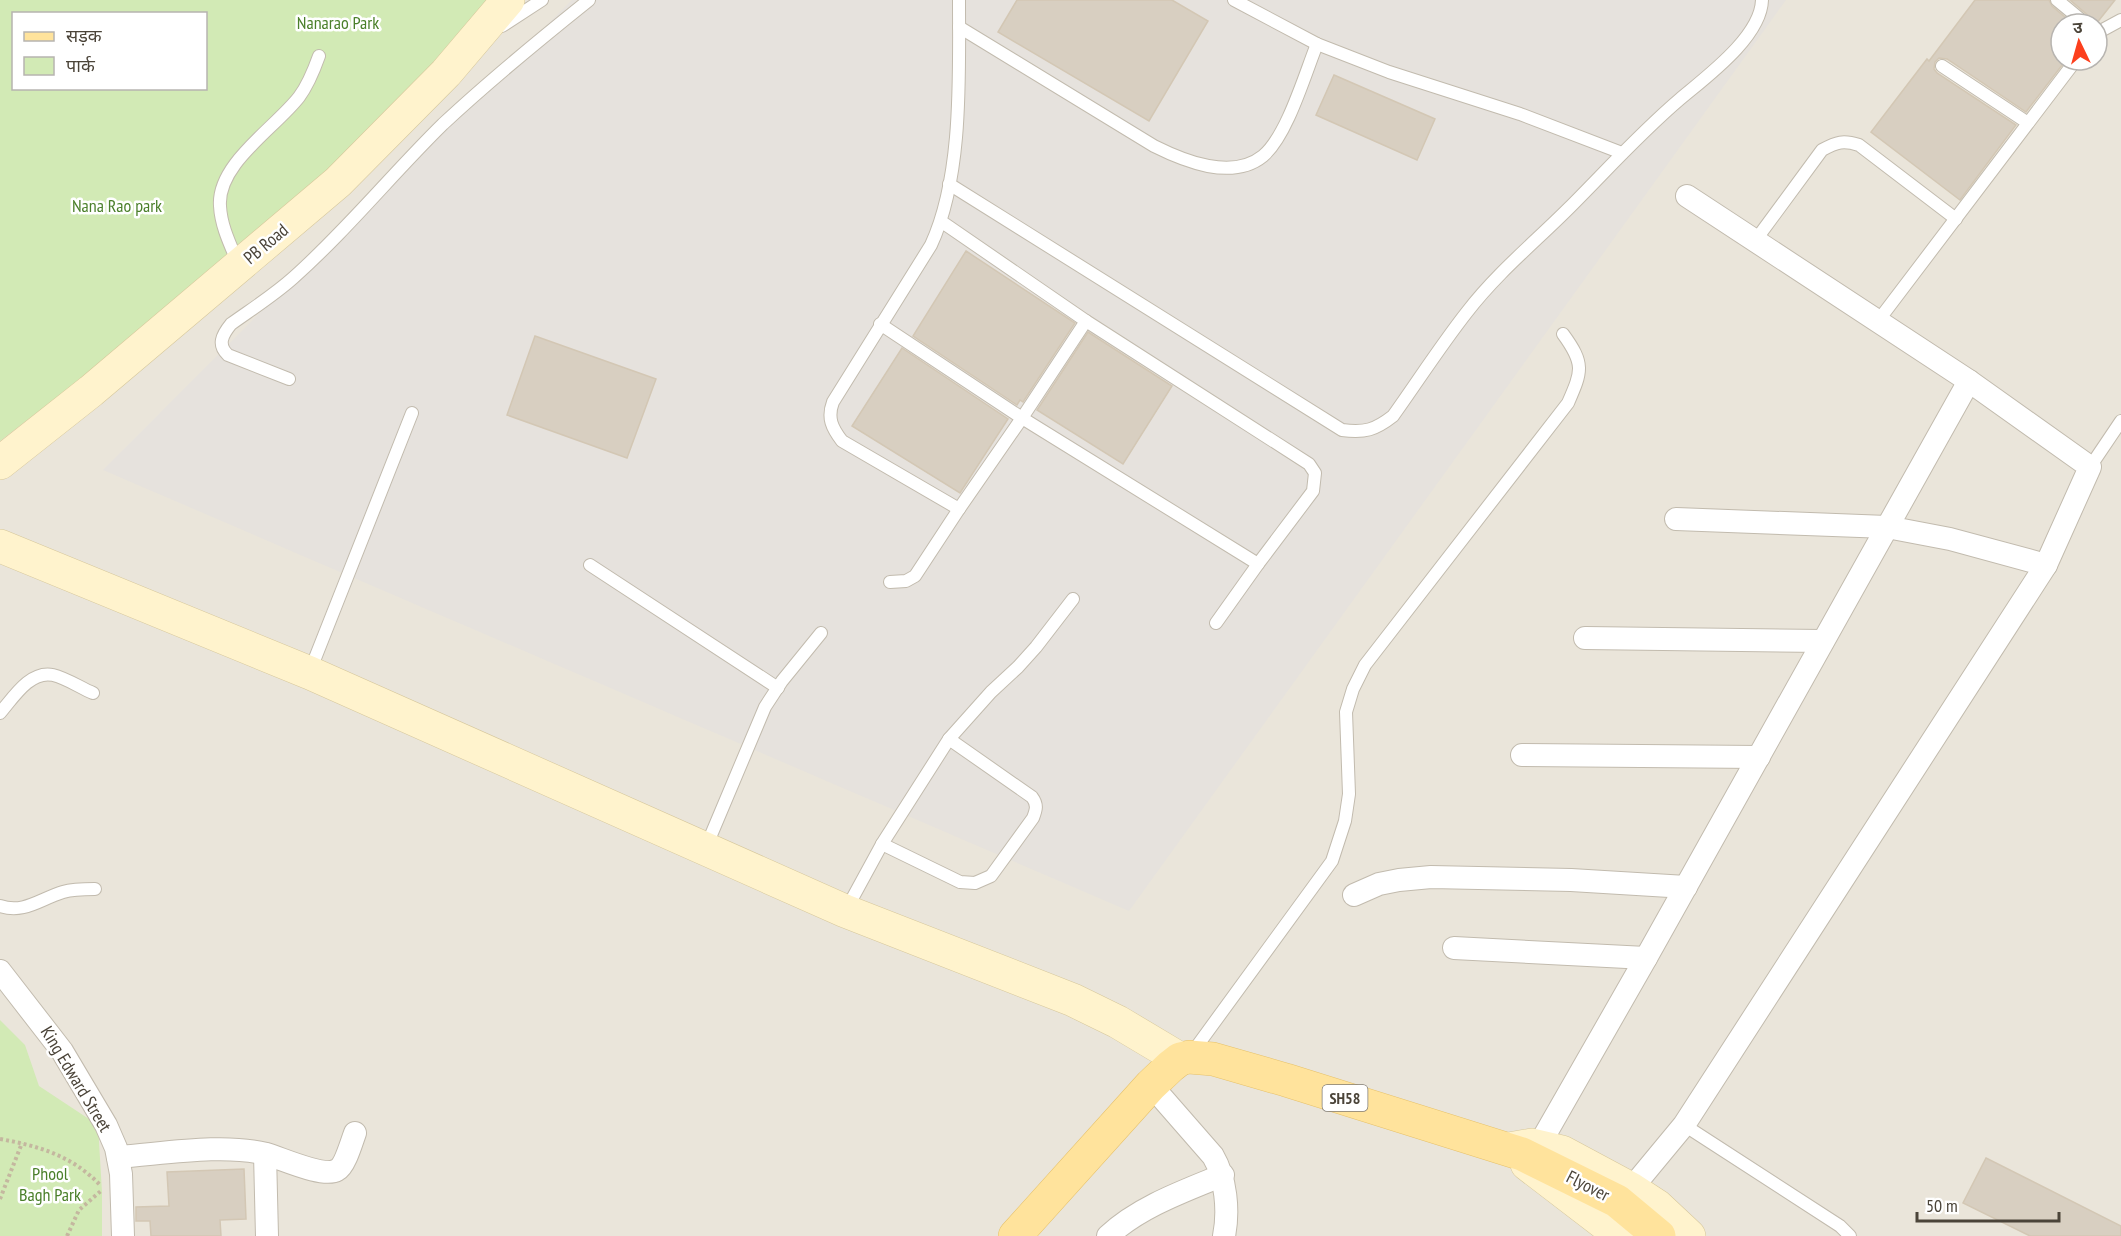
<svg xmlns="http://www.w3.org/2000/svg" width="2121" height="1236" viewBox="0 0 2121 1236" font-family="'PT Sans Narrow','Noto Sans Devanagari',sans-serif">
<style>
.residential{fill:#eae5da;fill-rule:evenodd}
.industrial{fill:#e6e2dd}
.green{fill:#d2eab5;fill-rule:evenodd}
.building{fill:#d8cfc1;stroke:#d3c7b4;stroke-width:1.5}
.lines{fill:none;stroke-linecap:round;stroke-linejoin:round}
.lane-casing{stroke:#c2bbae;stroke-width:14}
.street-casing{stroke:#c2bbae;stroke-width:24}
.secondary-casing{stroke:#d6c79b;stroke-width:34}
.primary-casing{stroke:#e6c16a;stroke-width:34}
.path{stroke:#c4b79f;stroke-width:4;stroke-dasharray:3 3;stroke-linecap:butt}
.lane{stroke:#fff;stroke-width:12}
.street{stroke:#fff;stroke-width:22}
.secondary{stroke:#fff3cd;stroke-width:33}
.primary{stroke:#ffe39c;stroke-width:33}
.labels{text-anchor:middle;stroke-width:5;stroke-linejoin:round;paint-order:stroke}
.shield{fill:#fff;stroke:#817c74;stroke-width:1.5}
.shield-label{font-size:16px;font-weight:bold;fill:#4b4439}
.park-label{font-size:18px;fill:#4a7f2a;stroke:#fff}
.street-label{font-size:18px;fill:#4b4439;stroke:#fff}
</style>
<rect width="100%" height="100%" fill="#f6f3ec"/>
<path class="residential" d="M0,0H2121V1236H0ZM14,14H206V88H14ZM2061,24H2097V60H2061Z"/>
<path class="industrial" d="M572,0H1786L1129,911L103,470Z"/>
<g class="green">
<path d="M0,0H513L346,176L0,441ZM14,14H206V88H14Z"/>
<path d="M0,1020L25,1045L39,1086L98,1125L102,1192V1236H0Z"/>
</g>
<g class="building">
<path d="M1017,0H1172L1208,21L1149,121L998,32Z"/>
<path d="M1975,0H2049L2052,6L2073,24H2061V60H2066L2026,112L1947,59L1939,58L1935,62L1934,69L1937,73L2016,125L1960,200L1871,132L1927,59L1929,61Z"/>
<path d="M2070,0H2115L2096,24H2094L2091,18Z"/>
<path d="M1334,75L1435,119L1417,160L1316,115Z"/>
<path d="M966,251L1075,323L1023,402L1020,400L1017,405L913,336Z"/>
<path d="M1088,332L1172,386L1123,464L1037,410Z"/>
<path d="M535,336L656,379L627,458L507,415Z"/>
<path d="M902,348L1008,419L960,493L852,426Z"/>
<path d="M1986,1158L2121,1226V1236H2030L1963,1203Z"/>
<path d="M244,1169L246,1219L220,1220L221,1236H151L150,1221H136V1207L169,1206L167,1172Z"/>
</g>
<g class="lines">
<g class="lane-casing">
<g id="lane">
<path d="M1234,0L1317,44L1389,72L1520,114L1622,153"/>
<path d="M2057,0L2086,24"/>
<path d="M502,26L542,0"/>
<path d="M959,27L1154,146C1184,161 1232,181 1263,156C1287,136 1305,74 1317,44"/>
<path d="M2097,33L2121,20"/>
<path d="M1942,66L2028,123"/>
<path d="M949,184L1342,430C1365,433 1375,430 1393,416C1418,381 1441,345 1467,312C1497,273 1535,242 1569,208C1606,171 1640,133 1680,99C1706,77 1761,37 1762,0"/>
<path d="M942,222L1086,321L1022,418L959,509L842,441C832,428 827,418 833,402L931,245C963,176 959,75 959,0"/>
<path d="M1755,241L1822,150C1837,142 1843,140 1859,145L1956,219"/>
<path d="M238,263C230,244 221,226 220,206C217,164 275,128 299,97C308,85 314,70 319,56"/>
<path d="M1086,321L1309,464L1315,473L1313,491L1258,564"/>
<path d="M1878,321L2076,60"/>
<path d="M880,324L1022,418L1258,564L1216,623"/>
<path d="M289,379L228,355C217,345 222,335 231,324C252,309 274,295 293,278C347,230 392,174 443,124C490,80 539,40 589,0"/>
<path d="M2090,467L2121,421"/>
<path d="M590,565L778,688"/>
<path d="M890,582L906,581L915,576L959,509"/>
<path d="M310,671L412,413"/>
<path d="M0,713C13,698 30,670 53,675C66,678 81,688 93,693"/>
<path d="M882,844L960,882L975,883L991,876L1033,818C1036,810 1038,805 1032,797L949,739"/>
<path d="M706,847L765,707L782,681L821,633"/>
<path d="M0,906C24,914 40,899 63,892C73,889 84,889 95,889"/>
<path d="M846,910L882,844L949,739L991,692L1018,667L1036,647L1073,599"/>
<path d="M1192,1053L1332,861L1345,821L1349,794L1346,712L1353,689L1365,665L1568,403C1582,371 1585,364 1563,334"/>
<path d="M1684,1125L1840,1226L1850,1236"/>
</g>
</g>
<g class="street-casing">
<g id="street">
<path d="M1676,519L1887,527L1950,539L2046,565"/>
<path d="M1585,638L1823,641"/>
<path d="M1522,755L1759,757"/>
<path d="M1354,895L1379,884L1399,880L1431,877L1571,880L1686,887"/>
<path d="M1454,948L1646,958"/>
<path d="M0,971L62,1051L106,1125L116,1148L121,1174L123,1236"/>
<path d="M1151,1085L1213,1156C1226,1178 1229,1211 1224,1236"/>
<path d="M1538,1147L1646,958L1969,381"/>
<path d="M265,1154L267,1236"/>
<path d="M118,1157C162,1154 223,1143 266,1154C281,1158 323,1178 337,1170C345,1166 352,1141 355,1133"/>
<path d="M1631,1189L1684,1125L2046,565L2090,467L1969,381L1687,196"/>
<path d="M1108,1236C1139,1207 1184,1191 1223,1175"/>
</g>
</g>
<g class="secondary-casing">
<g id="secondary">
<path d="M0,463L91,391L338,182L446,73L508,0"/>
<path d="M0,546L310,673L845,911L1073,1000L1118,1022L1180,1059"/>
<path d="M1509,1149L1532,1145L1562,1152L1631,1189L1657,1206L1689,1236"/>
<path d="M1527,1164L1621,1236"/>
</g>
</g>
<g class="primary-casing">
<path id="primary" d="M1015,1236L1151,1085L1171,1066L1180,1059L1189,1057L1213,1059L1286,1080L1522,1154L1617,1201L1659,1236"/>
</g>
<g class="path">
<path d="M0,1139C39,1146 73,1156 101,1186"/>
<path d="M0,1199L22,1143"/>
<path d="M67,1236L79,1210L102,1190"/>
</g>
<use href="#lane" class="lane"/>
<use href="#street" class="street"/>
<use href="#secondary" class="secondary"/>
<use href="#primary" class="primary"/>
</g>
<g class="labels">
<rect class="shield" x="1322.5" y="1085" width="45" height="26" rx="4.5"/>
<g class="shield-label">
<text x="1345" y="1104">SH58</text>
</g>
<g class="park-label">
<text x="338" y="29">Nanarao Park</text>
<text x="117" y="212">Nana Rao park</text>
<text x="50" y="1180">Phool<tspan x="50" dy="21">Bagh Park</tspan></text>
</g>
<g class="street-label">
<text transform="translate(266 244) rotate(-40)" y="6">PB Road</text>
<text transform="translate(76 1079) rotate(59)" y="6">King Edward Street</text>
<text transform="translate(1588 1186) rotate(27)" y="6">Flyover</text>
</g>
</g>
<rect x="12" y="12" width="195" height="78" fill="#ffffff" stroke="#b7b4b0" stroke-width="1.5"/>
<rect x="24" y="32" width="30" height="9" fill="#ffe39c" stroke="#b7b4b0" stroke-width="1.5"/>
<text x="66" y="42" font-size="18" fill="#4b4439">सड़क</text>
<rect x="24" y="57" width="30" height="18" fill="#d2eab5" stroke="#b7b4b0" stroke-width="1.5"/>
<text x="66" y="72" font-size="18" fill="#4b4439">पार्क</text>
<g transform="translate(2079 42) rotate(355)"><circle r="28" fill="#ffffff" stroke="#b7b4b0" stroke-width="1.5"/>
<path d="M0-4.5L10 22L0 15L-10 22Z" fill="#fc3f1d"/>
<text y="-9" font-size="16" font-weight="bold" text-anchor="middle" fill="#4b4439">उ</text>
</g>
<path d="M1917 1212v9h142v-9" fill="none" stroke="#4b4439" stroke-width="3"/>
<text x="1926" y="1212" font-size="18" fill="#4b4439" stroke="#ffffff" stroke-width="4.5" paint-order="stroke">50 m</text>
</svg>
